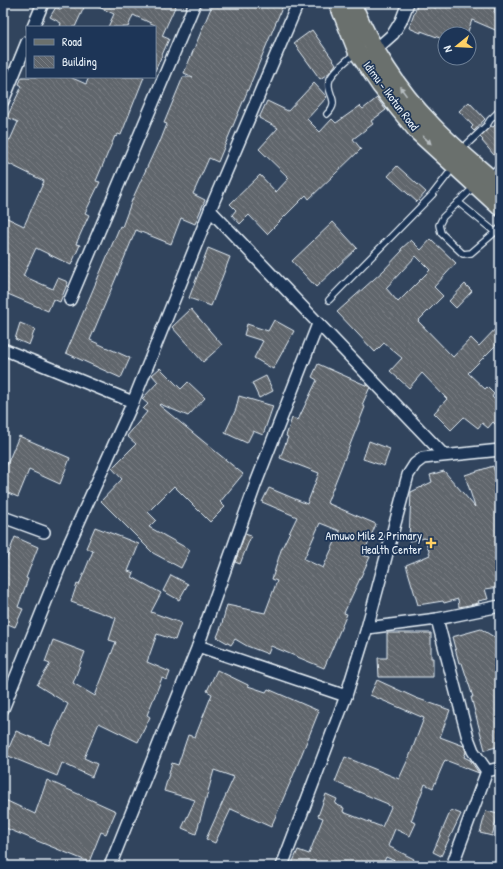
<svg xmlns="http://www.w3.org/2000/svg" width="503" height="869" viewBox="0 0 503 869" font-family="'Patrick Hand',sans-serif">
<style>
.building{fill:url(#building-back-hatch);stroke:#e8f1f8;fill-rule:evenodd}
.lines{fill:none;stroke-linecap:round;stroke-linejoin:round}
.lane-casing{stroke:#e8f1f8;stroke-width:8}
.street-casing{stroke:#e8f1f8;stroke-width:14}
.primary-casing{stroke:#e8f1f8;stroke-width:20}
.lane{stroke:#1d3557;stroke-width:5.5}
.street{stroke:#1d3557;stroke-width:11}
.primary{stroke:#6b706d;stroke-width:17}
.oneway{fill:#b6bdc0}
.poi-dot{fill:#ffd166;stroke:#1d3557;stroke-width:1.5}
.labels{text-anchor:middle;stroke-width:3.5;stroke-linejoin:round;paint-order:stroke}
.street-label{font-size:12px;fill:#e8f1f8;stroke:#1d3557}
.poi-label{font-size:12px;fill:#e8f1f8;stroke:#1d3557;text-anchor:end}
</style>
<defs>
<pattern id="building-back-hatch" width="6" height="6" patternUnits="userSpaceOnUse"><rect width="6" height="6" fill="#61666c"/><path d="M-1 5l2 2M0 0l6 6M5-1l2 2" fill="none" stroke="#787c82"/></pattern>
</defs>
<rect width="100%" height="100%" fill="#31445d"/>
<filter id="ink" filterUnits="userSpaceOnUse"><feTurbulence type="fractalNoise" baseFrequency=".025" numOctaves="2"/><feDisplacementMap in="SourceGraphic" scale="8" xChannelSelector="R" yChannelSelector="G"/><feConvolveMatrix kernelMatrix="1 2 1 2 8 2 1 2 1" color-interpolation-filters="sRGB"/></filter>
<g filter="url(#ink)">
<g class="building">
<path d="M65,3H86L75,27H60L61,23L50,17L56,7L61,10Z"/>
<path d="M90,3H170L176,5L162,36L169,39L155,71V25L133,15L128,27H108L114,14Z"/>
<path d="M213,3H284L218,162L209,158L193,194L205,200L195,224L181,218L171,244L136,230L90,340L130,358L121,378L66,353L120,226L122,227L132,200L159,141L160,142L167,124L164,123L183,77H193L184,73Z"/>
<path d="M418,3H423L436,8L438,3H497L494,12L500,15V32L472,20L467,34H445V40L421,31V33L409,28Z"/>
<path d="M312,30L336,64L329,73L320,79L294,43Z"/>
<path d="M22,77H70L86,84L89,77H144L121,135L118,134L116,137L115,136L96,181L100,182L85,213L89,215L76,244L80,245L71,265L36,248L23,276L53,289L58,278L68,282L60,302L53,299L48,311L3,292V216L24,226L44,181L3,161V137L10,140L18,122L7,117L22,86L19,84Z"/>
<path d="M314,83L327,97L307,119L320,132L332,119L336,123L360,106L363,109L377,98L386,110L371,121L373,124L353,139L361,149L309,199L306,195L267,234L249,215L240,224L232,215L236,210L230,204L260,175L276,192L289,178L259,149L278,128L259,118L267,101L288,111Z"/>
<path d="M469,102L485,119L474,131L471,128L473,126L459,111Z"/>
<path d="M500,120V162L482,141L483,140L480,137L491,126L493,127Z"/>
<path d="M397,166L426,192L417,202L388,176Z"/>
<path d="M333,222L357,248L316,287L292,261Z"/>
<path d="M431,239L456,263L434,287L443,296L418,321L453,357L471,338L479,346L500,324V341L468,373L485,389L487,387L494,394L492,397L500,404V429L493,422L488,428L482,423L478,428L464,417L451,430L434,413L447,399L422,373L409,388L390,371L402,358L384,343L375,352L337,312L383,271L402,251L401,249L411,240L421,250ZM416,256L430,270L398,302L386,288Z"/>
<path d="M208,248L230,257L211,306L189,298Z"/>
<path d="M465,284L472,291L456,308L449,301Z"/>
<path d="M191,309L222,345L203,362L172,327Z"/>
<path d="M274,320L294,331L273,369L254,358L263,341L244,335L247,324L268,331Z"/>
<path d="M20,323L35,329L29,345L15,339Z"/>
<path d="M318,364L370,387L362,405L365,407L327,503L376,524L363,555L370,557L344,613L347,614L324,668L271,646L268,654L247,646L235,639L231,645L217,637L221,627L227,605L265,613L277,581L272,579L281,550L297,517L262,502L269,488L307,504L319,473L280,458L288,437L286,436L292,418L298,420L317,380L312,377ZM320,523L340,531L323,568L304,559Z"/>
<path d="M160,368L181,389L188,382L205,398L188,416L160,404L159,405L243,474L220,502L225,507L210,522L174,486L148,512L156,520L149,527L190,550L181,568L153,553L101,501L122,479L112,468L136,444L127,436L147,412L143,409L148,404L142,399L158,382L152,375Z"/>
<path d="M266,376L273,391L259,398L252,383Z"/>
<path d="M239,396L273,406L263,435L253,431L247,443L225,433L236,409Z"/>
<path d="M19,436L70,458L60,484L29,470L18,497L3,491V474Z"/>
<path d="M369,441L390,449L384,466L363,459Z"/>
<path d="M493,466L500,491V587L485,589L488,599L478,601L479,603L459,607L458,599L444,603L443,601L418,605L406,565L430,555L425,538L409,541L411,492L432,482L430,475L444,471L475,507L465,475Z"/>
<path d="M95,527L139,544L128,571L134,573L132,577L161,593L151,612L181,623L175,640L157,634L147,662L170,672L167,680L162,678L147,715L150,717L138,742L99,723L84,758L97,764L92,777L62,763L57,776L6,755L16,731L49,745L68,704L37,685L50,664L45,662L53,640L85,652L73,683L95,696L116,642L109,640L116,618L71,602L77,584L79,585L93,551L86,548Z"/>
<path d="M245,534L251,536L240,564L235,562Z"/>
<path d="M15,537L38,547L26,578L28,579L18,607L23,609L15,627L3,622V568Z"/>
<path d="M171,575L188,584L179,600L163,591Z"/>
<path d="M481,629L494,637L500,635V746L485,750L471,697H473L462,663H459L452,637Z"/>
<path d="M387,633H431V658H433V677H379L378,658H387Z"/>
<path d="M217,670L248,685V686L266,692L268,689L319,711L293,776L271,827L231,809L215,843L206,839L234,777L214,770L196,834L182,828L195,800L164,791L172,763L178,765L188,735L195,737L212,694L207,691Z"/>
<path d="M377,680L416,698L450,710L440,737L464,746L466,752L464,757L470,760L479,773L445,760L433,788L425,784L411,821L416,823L410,836L395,829L388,846L414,859L411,866H406L386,857L382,866H291L298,850L309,854L323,818L318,816L326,794L337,799L335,804L344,808L343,812L382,827L391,807L388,805V804L335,782L345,757L399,779L410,755L424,718L370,695Z"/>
<path d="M47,780L116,811L106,834L101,832L89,862L3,827V799L35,814Z"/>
<path d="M451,810L461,814L441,856L433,852Z"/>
<path d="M486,811L498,814L492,836L480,833Z"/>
</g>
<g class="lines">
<g class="lane-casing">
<g id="lane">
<path d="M327,114C342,100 324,93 330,79C334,70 349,59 356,52"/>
<path d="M460,151L487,125L490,120L500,110"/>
<path d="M475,186L443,217L439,225L441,233L463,254L471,253L500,228"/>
<path d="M458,202L495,232"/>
<path d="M329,300L432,195L453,168"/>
</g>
</g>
<g class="street-casing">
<g id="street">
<path d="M33,27L43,3"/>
<path d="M375,50L393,34L401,21L408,3"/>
<path d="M3,101L27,42"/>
<path d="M490,178L500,170"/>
<path d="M210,210L444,455"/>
<path d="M70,300L195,3"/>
<path d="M3,349L133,402"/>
<path d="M3,517L44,532"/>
<path d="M437,619L468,738L473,751L487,771"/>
<path d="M367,628L437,619L500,606"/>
<path d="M198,646L346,696"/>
<path d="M3,709L69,544L133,402L210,210L298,3"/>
<path d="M110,866L198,646L256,483L318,324"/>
<path d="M282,866L346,696L367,628L408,475L415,464L423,458L500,450"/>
<path d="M452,866L487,771L500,768"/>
</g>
</g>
<g class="primary-casing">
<g id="primary">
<path d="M338,3L357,51L380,85L399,109L418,132L500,207"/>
<path d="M352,3C371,47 397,89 430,123C451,146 477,166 500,187"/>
</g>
</g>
<use href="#lane" class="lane"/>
<use href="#street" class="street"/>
<use href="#primary" class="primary"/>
</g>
<defs><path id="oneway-solid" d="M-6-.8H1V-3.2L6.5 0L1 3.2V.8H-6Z"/></defs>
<g class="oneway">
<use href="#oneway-solid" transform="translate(403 91) rotate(-126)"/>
<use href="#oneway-solid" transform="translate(427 140) rotate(43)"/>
</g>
</g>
<path class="poi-dot" d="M429 537h4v4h4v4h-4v4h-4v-4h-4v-4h4z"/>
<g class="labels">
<g class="street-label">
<text transform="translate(391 96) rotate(53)" y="4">Idimu - Ikotun Road</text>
</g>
<g class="poi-label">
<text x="422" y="540">Amuwo Mile 2 Primary<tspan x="422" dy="14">Health Center</tspan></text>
</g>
</g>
<rect width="503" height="869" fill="none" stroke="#1d3557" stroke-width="16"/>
<rect x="8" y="8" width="487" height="853" fill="none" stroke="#e8f1f8" stroke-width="1.5" filter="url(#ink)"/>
<rect x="26" y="26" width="130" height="52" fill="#1d3557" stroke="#6e8097"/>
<rect x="34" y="39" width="20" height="6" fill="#6b706d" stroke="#6e8097"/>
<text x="62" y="46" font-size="12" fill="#e8f1f8">Road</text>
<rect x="34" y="56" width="20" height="12" fill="url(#building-back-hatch)" stroke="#6e8097"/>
<text x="62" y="66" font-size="12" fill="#e8f1f8">Building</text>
<g transform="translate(457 46) rotate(252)"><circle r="19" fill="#1d3557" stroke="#6e8097"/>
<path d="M0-3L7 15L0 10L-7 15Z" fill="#ffd166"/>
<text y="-6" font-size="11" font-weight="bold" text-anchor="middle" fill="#e8f1f8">N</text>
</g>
</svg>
